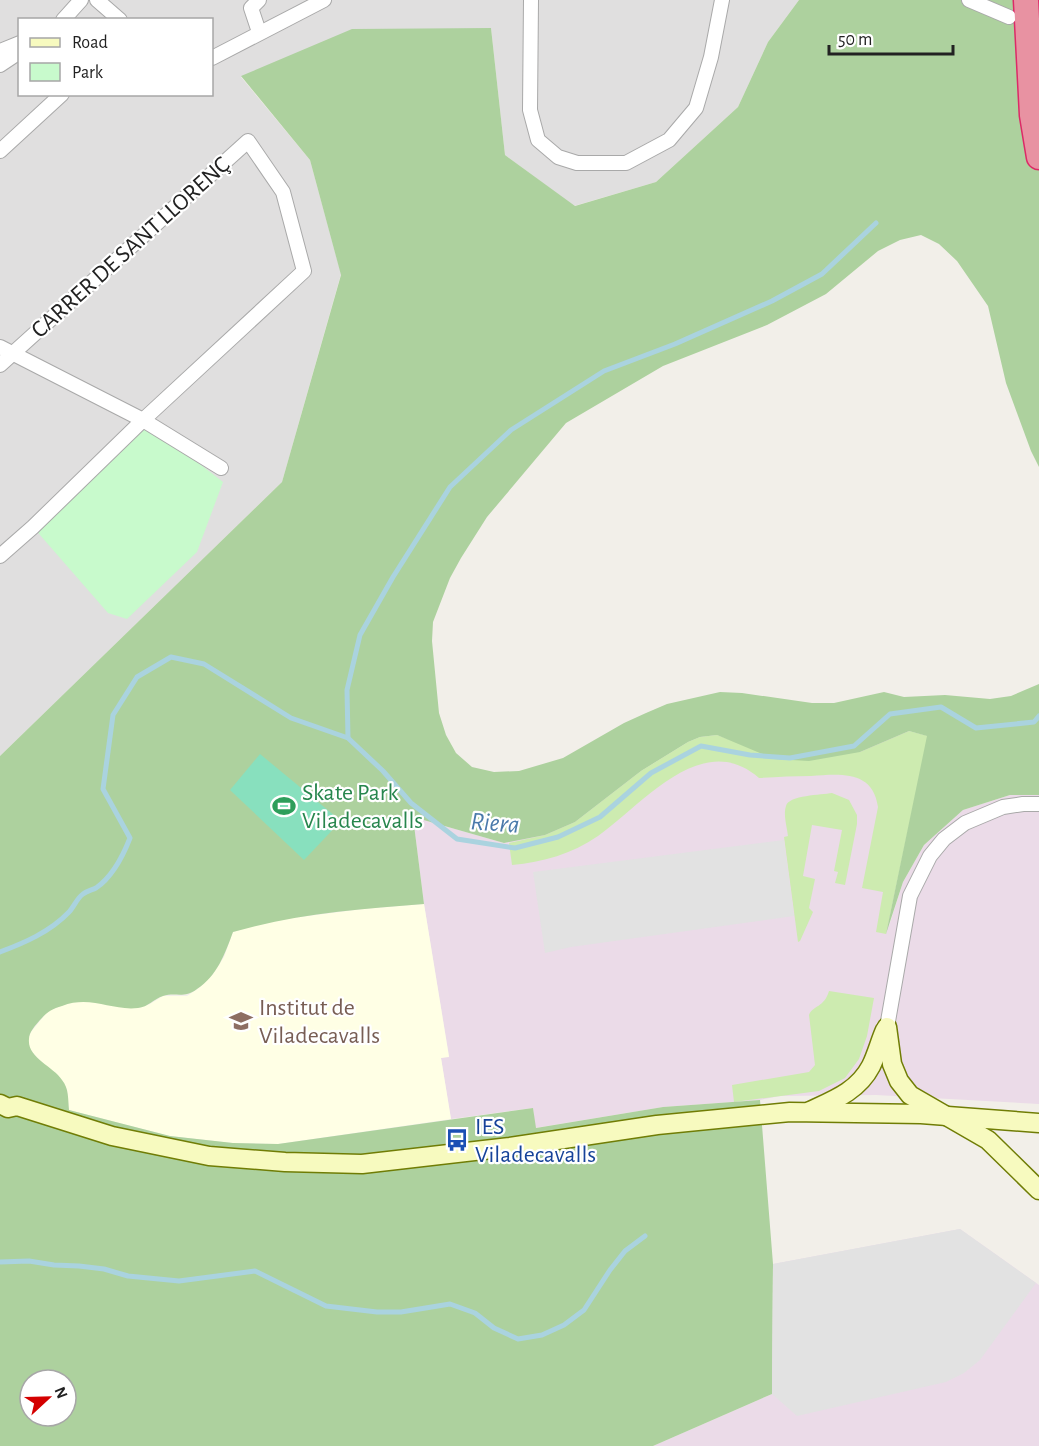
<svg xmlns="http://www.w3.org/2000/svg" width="1039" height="1446" viewBox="0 0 1039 1446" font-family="'Alegreya Sans',sans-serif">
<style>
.residential{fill:#e0dfdf;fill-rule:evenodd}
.industrial{fill:#ebdbe8}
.education{fill:#ffffe5}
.grass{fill:#cdebb0}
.forest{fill:#add19e;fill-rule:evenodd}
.park{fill:#c8facc}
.pitch{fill:#88e0be}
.parking{fill:#e2e2e2}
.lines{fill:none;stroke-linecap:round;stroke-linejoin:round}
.stream{stroke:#aad3df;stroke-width:5}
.street-casing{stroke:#a9a9a9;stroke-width:16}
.secondary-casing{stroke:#707d05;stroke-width:21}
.highway-casing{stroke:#dc2a67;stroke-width:27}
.street{stroke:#fff;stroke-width:14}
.secondary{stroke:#f7fabf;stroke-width:18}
.highway{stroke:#e892a2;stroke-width:24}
.labels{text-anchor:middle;stroke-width:4.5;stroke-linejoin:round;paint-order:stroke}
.street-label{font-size:24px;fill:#222;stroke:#fff}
.leisure-label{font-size:24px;fill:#27864d;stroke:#fff;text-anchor:start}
.education-label{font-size:24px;fill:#785e54;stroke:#fff;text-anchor:start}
.transit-label{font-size:24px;fill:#164399;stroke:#fff;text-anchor:start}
.water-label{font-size:26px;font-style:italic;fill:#4a7aab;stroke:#fff}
</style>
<rect width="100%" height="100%" fill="#f2efe9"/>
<path class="residential" d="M0,0H799L768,42L738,107L656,182L574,206L505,155L491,28L241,77L310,160L341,274L282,482L0,756ZM20,20H212V94H20Z"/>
<g class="industrial">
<path d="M909,731L889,926L903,882L924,845L963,810L1010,795H1039V1104L876,1095L780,1096L760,1100L663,1107L535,1128L533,1108L451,1119L441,1058L449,1056L424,904L413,817L504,843L575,822L641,771Z"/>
<path d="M960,1229L1039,1285V1446H653L772,1394L773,1264Z"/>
</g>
<path class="education" d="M424,904L449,1057L441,1058L451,1119L278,1144L233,1143L170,1136L69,1110L67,1089L33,1053L29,1047L28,1039L31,1032L48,1011L74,1001H92L139,1008L150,1004L163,996H187L199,988L213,974L224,957L233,932L269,921L363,909Z"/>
<g class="grass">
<path d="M909,731L928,736L886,934L876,932L883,892L862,888L878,807C873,770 840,774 811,776C794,776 776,777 759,778C702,728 642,805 598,836C572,854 543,862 512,865L509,843L545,835L575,822L641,771L688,742L700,737L717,735L736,742L860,752Z"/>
<path d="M832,793L849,800L857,815V824L845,885L835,883L838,872L834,871L842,830L812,825L803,876L815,879L809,908L813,912L800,941L798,942L784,837L788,836C787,827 783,814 786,806C789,795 821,795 832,793Z"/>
<path d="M829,991L874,998L867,1036L859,1059L845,1078L819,1091L734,1102L732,1085L809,1072L815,1065L809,1015C813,1005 824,1008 829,991Z"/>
</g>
<path class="forest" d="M799,0H1039V467L1031,451L1006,383L988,306L957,261L939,244L921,235L900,240L878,251L826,294L767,325L663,366L566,423L487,517L461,558L450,578L433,622L432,641L439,713L446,735L456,753L472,767L494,772L519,771L563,758L624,723L646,713L667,704L720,692L742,693L812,703H834L884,692L904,697L945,695L990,699L1011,696L1039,684V795H1010L963,810L924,845L903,882L886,934L927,736L909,731L860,752L809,761L774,759L717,735L700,737L688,742L641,771L575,822L545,835L504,843L413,817L424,904C359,909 295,914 233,932C225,954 217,976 197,989C184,999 176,992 163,996C154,999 148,1007 138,1008C111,1011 91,995 62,1006C52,1009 47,1012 40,1020C35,1026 29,1032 29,1039C27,1058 53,1066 62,1080C69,1088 68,1100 69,1110L170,1136L233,1143L278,1144L533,1108L536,1128L663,1107L760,1100L773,1264L772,1394L653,1446H0V756L282,482L341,275L310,160L241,76L352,29L491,28L505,155L575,206L656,182L738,107L768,42ZM30,1380H66V1416H30Z"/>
<path class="park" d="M143,420L223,482L197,552L127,619L108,613L33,527Z"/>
<path class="pitch" d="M260,754L341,821L304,860L230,790Z"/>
<g class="parking">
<path d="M784,840L794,916L571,947L545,953L533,872Z"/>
<path d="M960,1229L1036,1283L980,1360L964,1373L946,1382L797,1416L772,1394L773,1264Z"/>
</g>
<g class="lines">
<g class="stream">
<path d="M348,738L347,690L360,635L393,577L450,487L511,430L604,371L675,344L772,301L822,274L876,223"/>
<path d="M0,952C24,943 50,932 69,912C74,907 77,898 83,894C87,891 92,890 96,888C112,877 123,856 130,838L103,789L113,715L137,677L171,657L204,664L291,718L348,738L383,771L411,803L457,839L515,848L558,837L600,817L651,773L701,746L750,755L790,758L854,746L890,714L941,707L976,728L1034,722L1039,716"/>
<path d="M0,1262L29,1261L54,1265L79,1266L104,1269L128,1276L179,1281L255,1271L326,1306L377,1312H401L450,1304L475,1313L494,1328L518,1339L542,1335L564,1325L584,1310L610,1270L625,1251L645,1236"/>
</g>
<g class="street-casing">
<g id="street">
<path d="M97,0L120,20"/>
<path d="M531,0L530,110L538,140L558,157L577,163H626L669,140L696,108L711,57L722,0"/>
<path d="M969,0L1009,17"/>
<path d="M63,20L81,0"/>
<path d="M259,32L251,8L259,0"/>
<path d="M0,51L20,43"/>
<path d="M212,58L324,0"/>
<path d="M0,65L18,53L20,44"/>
<path d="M0,151L62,94"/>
<path d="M0,347L143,420L221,468"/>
<path d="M0,365L248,141L283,192L304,271L143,420L33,527L0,556"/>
<path d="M887,1027L910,896L930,856L944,839L965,823L1003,807L1023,804H1039"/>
</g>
</g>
<g class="secondary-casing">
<g id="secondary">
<path d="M887,1027L892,1064L899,1081L910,1095L988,1140L1039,1190"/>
<path d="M0,1104L8,1108L17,1106L112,1136L209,1156L285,1162L362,1164L510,1147L657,1125L790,1112L921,1114L1039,1123"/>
<path d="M810,1111C834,1100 858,1091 871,1066C877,1054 880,1041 885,1030"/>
</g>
</g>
<g class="highway-casing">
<path id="highway" d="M1026,0L1032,115L1039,157"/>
</g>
<use href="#street" class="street"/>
<use href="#secondary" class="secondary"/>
<use href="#highway" class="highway"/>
</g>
<defs>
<g id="stadium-bare" transform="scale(1.8)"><path d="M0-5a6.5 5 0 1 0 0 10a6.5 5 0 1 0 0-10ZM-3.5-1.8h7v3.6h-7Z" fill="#2e9e5b" stroke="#fff" stroke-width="2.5" paint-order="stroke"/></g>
<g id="school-bare" transform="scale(1.8)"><path d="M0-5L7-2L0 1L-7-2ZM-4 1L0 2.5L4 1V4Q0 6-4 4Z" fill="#8d6e63" stroke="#fff" stroke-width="2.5" paint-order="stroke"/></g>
<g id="bus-bare" transform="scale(1.8)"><path d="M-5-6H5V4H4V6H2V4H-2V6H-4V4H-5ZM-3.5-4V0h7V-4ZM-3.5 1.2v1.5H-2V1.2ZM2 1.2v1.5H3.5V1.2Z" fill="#1a4fb4" stroke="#fff" stroke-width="2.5" paint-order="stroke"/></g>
</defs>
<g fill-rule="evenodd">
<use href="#stadium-bare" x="284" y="806"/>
<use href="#school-bare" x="241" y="1021"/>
<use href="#bus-bare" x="457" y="1140"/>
</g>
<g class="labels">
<g class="street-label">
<text transform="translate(130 247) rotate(-42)" y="8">CARRER DE SANT LLORENÇ</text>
</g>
<g class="leisure-label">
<text x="302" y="800">Skate Park<tspan x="302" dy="28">Viladecavalls</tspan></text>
</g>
<g class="education-label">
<text x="259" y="1015">Institut de<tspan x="259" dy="28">Viladecavalls</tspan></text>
</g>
<g class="transit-label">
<text x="475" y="1134">IES<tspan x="475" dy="28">Viladecavalls</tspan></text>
</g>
<g class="water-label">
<text transform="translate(495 822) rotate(4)" y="9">Riera</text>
</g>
</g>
<rect x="18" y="18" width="195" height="78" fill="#ffffff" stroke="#a7a7a7" stroke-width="1.5"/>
<rect x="30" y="38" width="30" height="9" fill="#f7fabf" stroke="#a7a7a7" stroke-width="1.5"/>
<text x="72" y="48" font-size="18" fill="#222222">Road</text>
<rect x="30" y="63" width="30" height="18" fill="#c8facc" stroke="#a7a7a7" stroke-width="1.5"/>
<text x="72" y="78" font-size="18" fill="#222222">Park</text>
<g transform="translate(48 1398) rotate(68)"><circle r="28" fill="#ffffff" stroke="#a7a7a7" stroke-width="1.5"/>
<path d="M0-4.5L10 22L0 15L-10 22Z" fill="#d40000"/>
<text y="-9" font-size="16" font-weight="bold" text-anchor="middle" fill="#222222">N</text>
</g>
<path d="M829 45v9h124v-9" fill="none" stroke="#222222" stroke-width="3"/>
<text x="838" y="45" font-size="18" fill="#222222" stroke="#ffffff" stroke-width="4.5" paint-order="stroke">50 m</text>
</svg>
